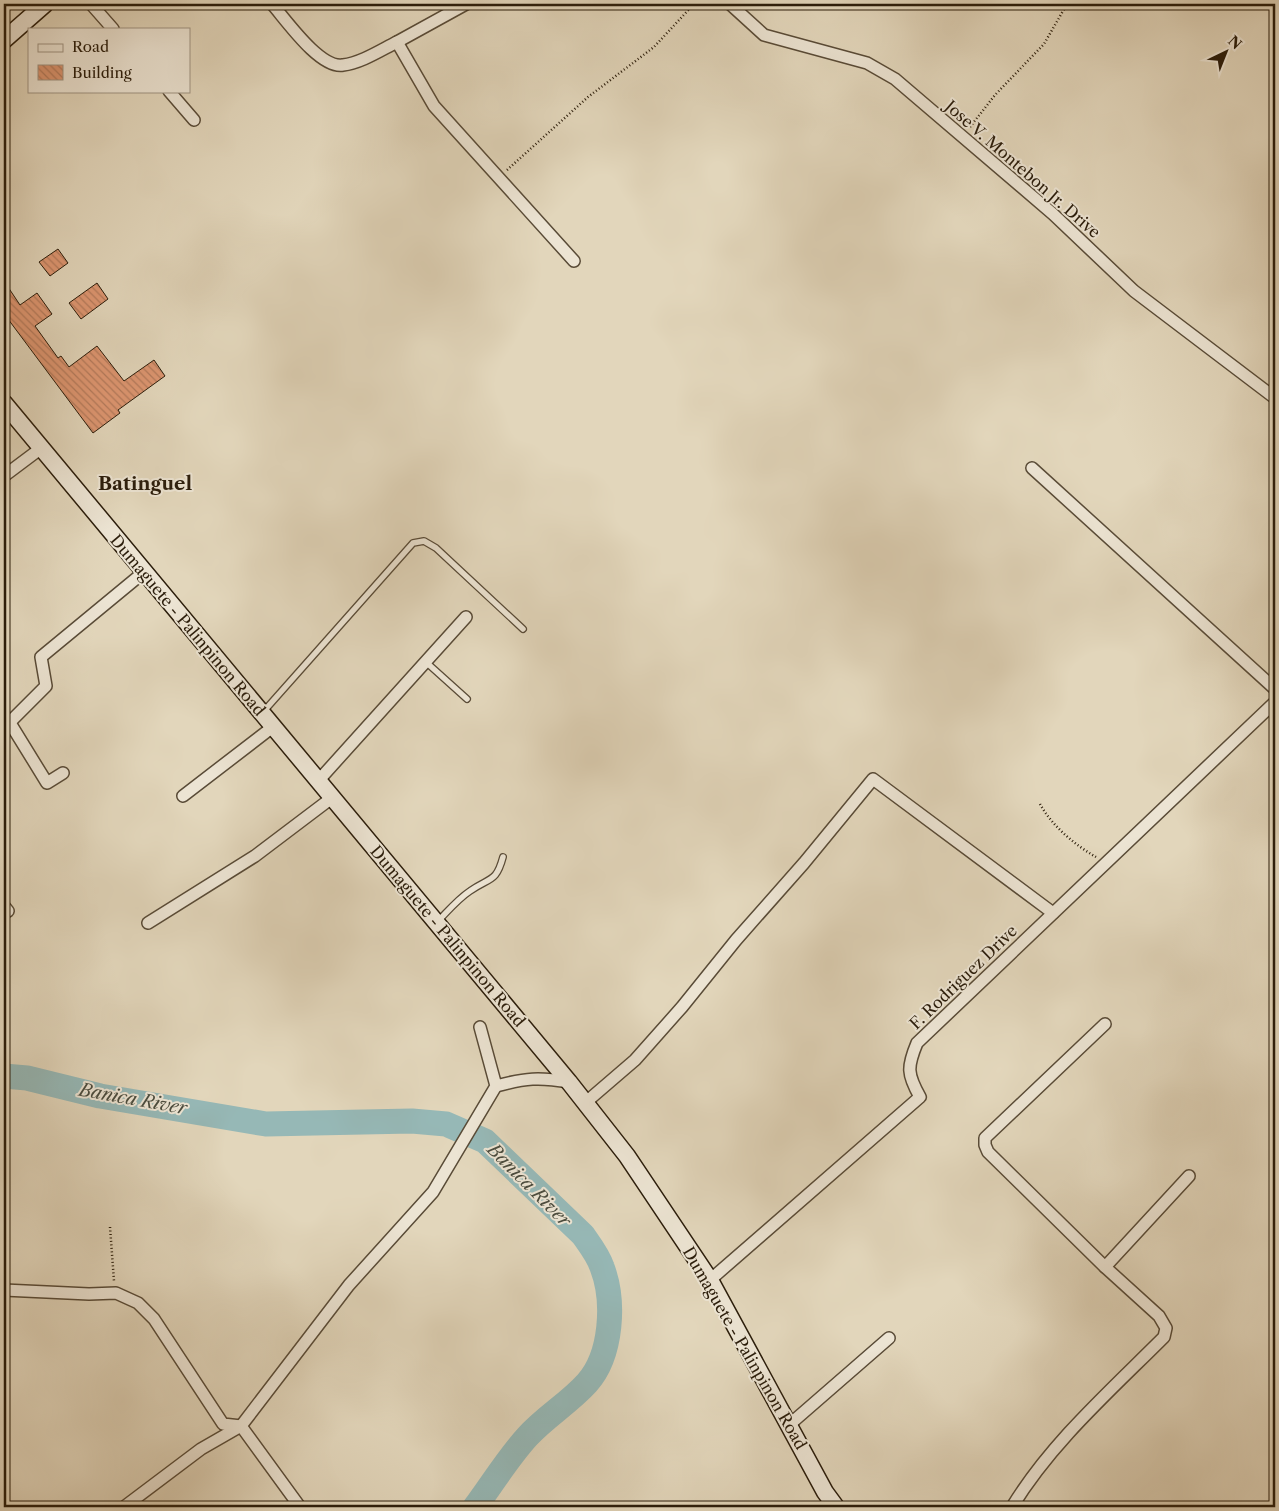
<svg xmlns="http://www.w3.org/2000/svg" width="1279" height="1511" viewBox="0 0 1279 1511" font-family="'Libre Caslon Text',serif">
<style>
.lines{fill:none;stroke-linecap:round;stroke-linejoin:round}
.river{stroke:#96b8b6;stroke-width:25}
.building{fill:url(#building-back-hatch);stroke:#2b1d0b}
.lane-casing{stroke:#594b37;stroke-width:8}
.street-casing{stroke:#594b37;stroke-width:14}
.secondary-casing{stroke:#2b1d0b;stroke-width:19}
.path{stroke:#2b1d0b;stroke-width:2.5;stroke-dasharray:1 2.5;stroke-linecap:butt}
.lane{stroke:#ece4d3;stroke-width:5.5}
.street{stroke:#ece4d3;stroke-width:11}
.secondary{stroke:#ece4d3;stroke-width:16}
.labels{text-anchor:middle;stroke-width:4;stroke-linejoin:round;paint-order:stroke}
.street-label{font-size:16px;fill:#2b1d0b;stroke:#ece4d3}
.water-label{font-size:18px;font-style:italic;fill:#4b4c3e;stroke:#ece4d3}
.quarter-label{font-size:19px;font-weight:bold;fill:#2b1d0b;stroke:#ece4d3}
</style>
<defs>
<pattern id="building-back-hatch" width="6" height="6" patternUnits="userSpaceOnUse" patternTransform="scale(1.25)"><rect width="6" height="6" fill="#dd9671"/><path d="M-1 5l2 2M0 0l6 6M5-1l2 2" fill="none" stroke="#b37a5b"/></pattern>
</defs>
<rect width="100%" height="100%" fill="#e2d6bb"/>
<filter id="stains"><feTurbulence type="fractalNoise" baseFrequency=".004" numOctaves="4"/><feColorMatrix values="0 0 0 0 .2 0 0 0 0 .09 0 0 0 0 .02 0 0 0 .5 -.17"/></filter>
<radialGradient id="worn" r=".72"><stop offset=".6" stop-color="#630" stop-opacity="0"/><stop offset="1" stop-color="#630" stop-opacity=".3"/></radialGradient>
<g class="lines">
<path class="river" d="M4,1076L27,1078L100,1096L266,1124L412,1121L446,1124L485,1141L583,1235C590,1245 598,1255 602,1267C615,1301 612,1355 587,1383C569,1403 545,1417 527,1437C508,1458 492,1484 475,1507"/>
</g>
<g class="building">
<path d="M58,249L68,263L50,276L39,262Z"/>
<path d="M4,281L20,305L37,293L52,314L35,326L58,358L61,356L69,367L97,346L124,381L154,360L165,376L118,410L120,413L93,433L8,319L4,322Z"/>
<path d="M97,283L108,299L81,319L69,303Z"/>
</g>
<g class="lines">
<g class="lane-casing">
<g id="lane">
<path d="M427,663L467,699"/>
<path d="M264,711L413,543L424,541L436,548L523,629"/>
<path d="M438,921C448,911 458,899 470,891C490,877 496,883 503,857"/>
</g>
</g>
<g class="street-casing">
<g id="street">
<path d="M91,4L113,29"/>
<path d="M272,4C286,20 320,69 343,65C361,63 381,50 397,42L434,106L574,261"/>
<path d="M730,4L764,35L867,63L895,79L1053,214L1134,291L1275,398"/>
<path d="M397,42L466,4"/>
<path d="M169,91L194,120"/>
<path d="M1032,468L1275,689"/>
<path d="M4,476L40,449"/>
<path d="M4,717L10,723L47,783L63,773"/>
<path d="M4,728L46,686L41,657L144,572"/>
<path d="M319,780L466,617"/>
<path d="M183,796L274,726"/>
<path d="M4,906L8,911"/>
<path d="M148,923L255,856L333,797"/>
<path d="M496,1086C526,1078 539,1077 569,1082"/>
<path d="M585,1103L635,1060L682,1007L736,940L804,863L873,779L1053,913"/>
<path d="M1105,1267L1189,1176"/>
<path d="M710,1280L920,1097C907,1074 907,1067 917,1043L1275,702"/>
<path d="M4,1290L89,1294L116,1293L138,1303L154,1319L223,1424L241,1426L300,1507"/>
<path d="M789,1425L889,1338"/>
<path d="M124,1507L201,1449L241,1426L349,1285L433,1192L496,1086L480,1027"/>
<path d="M1012,1507C1051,1443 1110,1391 1164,1337L1166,1328L1159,1316L1105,1267L988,1152L985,1145V1138L1105,1024"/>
</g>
</g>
<g class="secondary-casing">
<g id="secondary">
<path d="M4,40L45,4"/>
<path d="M4,403L569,1082L627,1156L710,1280L825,1492L836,1507"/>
</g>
</g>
<g class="path">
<path d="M970,127L995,95L1044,44L1067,4"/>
<path d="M507,170L588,97L654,47L694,4"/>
<path d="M1040,804C1052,826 1075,845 1096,857"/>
<path d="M110,1227L114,1281"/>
</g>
<use href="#lane" class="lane"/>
<use href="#street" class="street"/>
<use href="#secondary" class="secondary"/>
</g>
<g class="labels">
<g class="street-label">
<text transform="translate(1023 169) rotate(41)" y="6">Jose V. Montebon Jr. Drive</text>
<text transform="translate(188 625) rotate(50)" y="6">Dumaguete - Palinpinon Road</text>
<text transform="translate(448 936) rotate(50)" y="6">Dumaguete - Palinpinon Road</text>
<text transform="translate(963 977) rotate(-44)" y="6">F. Rodriguez Drive</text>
<text transform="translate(745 1348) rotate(60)" y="6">Dumaguete - Palinpinon Road</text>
</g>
<g class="water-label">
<text transform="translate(133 1099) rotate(10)" y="6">Banica River</text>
<text transform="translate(529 1185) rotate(45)" y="6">Banica River</text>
</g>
<g class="quarter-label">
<text x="145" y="490">Batinguel</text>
</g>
</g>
<rect width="1279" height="1511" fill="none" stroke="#e2d6bb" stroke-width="20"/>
<rect x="5" y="5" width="1269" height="1501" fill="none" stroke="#2b1d0b" stroke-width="2.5"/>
<rect x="10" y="10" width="1259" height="1491" fill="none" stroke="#2b1d0b"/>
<rect x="28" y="28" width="162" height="65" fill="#ece4d3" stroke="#9f9483"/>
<rect x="38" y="44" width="25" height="8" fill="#ece4d3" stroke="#9f9483"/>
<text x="72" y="52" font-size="15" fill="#2b1d0b">Road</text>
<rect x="38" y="65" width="25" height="15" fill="url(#building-back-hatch)" stroke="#9f9483"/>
<text x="72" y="78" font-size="15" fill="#2b1d0b">Building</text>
<g transform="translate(1226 52) rotate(43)" stroke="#ece4d3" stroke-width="4" paint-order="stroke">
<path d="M0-4L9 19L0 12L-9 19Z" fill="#2b1d0b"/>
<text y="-8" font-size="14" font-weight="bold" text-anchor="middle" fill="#2b1d0b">N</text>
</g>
<rect width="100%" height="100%" filter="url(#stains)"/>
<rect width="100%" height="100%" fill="url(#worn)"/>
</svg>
